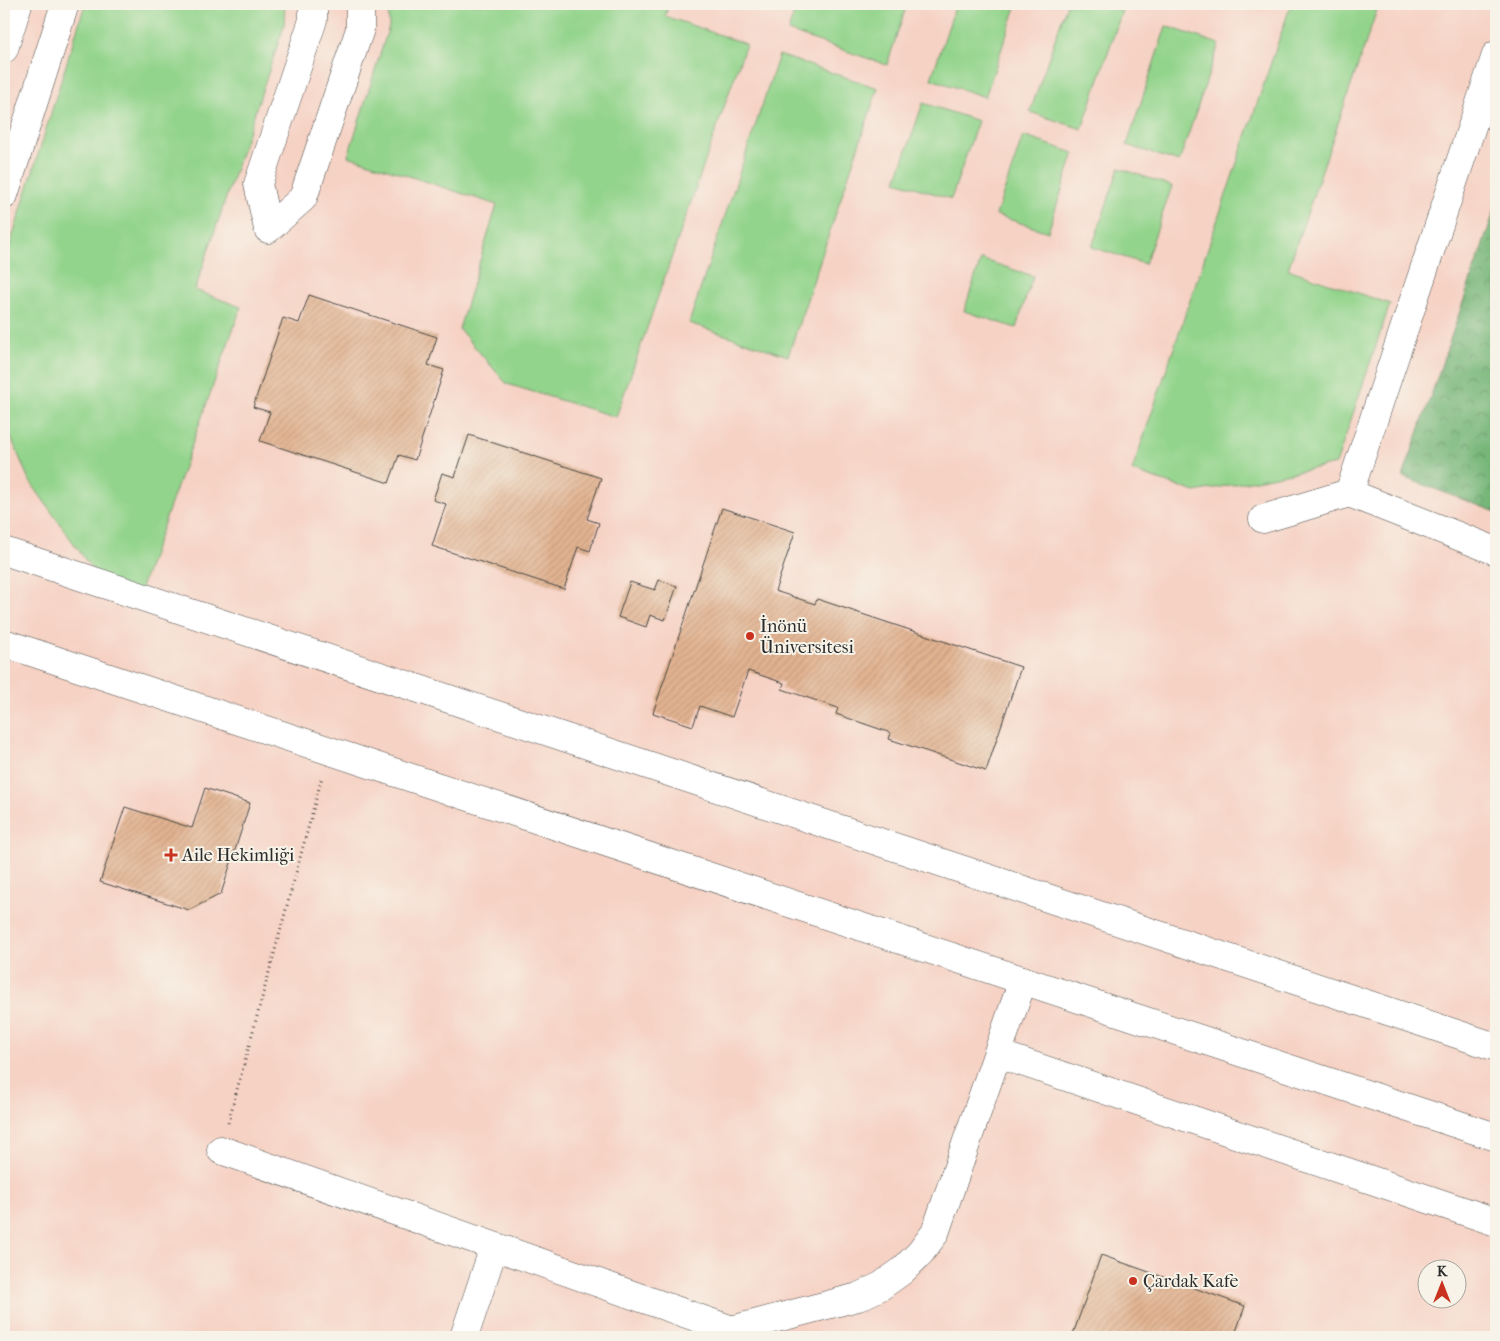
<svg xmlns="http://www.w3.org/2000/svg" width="1500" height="1341" viewBox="0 0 1500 1341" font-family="'IM FELL French Canon',serif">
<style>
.built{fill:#f6d2c4;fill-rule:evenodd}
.green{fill:#93d48c;stroke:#5f805c}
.forest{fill:url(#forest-crowns);stroke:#507052}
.building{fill:url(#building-hatch)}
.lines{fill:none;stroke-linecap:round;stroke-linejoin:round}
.minor-casing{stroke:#494744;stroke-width:29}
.major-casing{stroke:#494744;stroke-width:29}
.path{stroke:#494744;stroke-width:3;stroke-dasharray:1 4;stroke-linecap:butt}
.minor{stroke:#fff;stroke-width:28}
.major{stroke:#fff;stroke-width:28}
.poi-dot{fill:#c8321e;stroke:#f7f3e8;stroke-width:2}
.labels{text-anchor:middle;stroke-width:4;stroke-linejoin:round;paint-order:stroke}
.poi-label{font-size:18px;fill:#2b2b2b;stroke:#f7f3e8;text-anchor:start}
</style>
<defs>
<pattern id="forest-crowns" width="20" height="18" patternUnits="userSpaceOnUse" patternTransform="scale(1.25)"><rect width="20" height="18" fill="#76b678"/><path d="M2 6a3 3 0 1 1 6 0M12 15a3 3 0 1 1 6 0" fill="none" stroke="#619463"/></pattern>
<pattern id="building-hatch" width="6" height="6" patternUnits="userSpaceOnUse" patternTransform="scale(1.25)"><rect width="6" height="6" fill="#e2b391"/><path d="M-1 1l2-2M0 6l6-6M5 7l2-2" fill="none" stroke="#c29a7d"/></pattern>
</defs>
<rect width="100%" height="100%" fill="#f7f3e8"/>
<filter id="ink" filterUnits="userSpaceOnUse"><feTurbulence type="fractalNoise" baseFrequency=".02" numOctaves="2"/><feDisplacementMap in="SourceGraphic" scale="10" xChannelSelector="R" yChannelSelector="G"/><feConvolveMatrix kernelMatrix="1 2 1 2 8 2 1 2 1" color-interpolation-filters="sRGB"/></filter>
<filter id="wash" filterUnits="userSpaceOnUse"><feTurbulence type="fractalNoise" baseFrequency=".0096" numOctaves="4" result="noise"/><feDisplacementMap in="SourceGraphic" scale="20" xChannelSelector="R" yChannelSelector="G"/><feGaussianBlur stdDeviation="1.12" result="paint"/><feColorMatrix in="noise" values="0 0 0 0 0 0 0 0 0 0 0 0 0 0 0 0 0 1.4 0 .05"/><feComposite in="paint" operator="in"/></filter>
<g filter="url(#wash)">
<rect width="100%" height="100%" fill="#f0e8d0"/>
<path class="built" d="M4,4H1496V1337H4ZM1428,1268H1458V1298H1428Z"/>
<g class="green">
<path d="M85,4H285L284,26L195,290L241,307L137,599L106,589L29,480L4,421V264Z"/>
<path d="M388,4H669L665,16L746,44L616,417L507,384L459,329L497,205L348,156L389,26Z"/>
<path d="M797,4H907L887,65L788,31Z"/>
<path d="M956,4H1017L985,97L931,79Z"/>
<path d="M1067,4H1099L1122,11L1082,129L1030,112Z"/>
<path d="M1291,4H1379L1288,269L1390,304L1336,464L1195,492L1132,471Z"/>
<path d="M1166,26L1219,44L1179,162L1127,145Z"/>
<path d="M779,55L878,88L788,356L689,323Z"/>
<path d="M923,103L978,121L951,199L896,181Z"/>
<path d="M1023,136L1074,153L1048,232L996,215Z"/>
<path d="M1119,168L1172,186L1145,264L1092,247Z"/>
<path d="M981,259L1033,276L1016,328L964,311Z"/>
</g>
<path class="forest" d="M1496,206V512L1403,477Z"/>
<g id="blocks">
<g class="building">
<path d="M309,295L437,337L428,365L444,370L415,460L399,455L389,483L260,441L270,412L253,407L283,318L299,323Z"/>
<path d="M469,435L601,478L587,519L599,523L590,551L578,547L564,589L432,546L446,504L433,500L442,473L455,477Z"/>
<path d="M722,508L795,532L775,591L815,604L817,599L1021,667L986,771L889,739L891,733L836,714L838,708L782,689L784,683L748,671L732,717L700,706L693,726L653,713Z"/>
<path d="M659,580L677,586L665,620L650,615L646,627L618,617L630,582L655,590Z"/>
<path d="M205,788L250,803L221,894L189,910L100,882L125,807L192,828Z"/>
<path d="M1101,1255L1245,1306L1234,1337H1072Z"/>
</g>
</g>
</g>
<g filter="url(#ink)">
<use href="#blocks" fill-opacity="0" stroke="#494744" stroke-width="1"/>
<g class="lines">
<g class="minor-casing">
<g id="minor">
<path d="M313,4V20L258,184L268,229L303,198L360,29V4"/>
<path d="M1349,493L1496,55"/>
<path d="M1263,519L1349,493L1496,551"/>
<path d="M4,551L1496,1047"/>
<path d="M4,643L1496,1137"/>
<path d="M998,1054L1496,1222"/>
<path d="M221,1150L752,1337"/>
<path d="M731,1330L858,1297L881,1286L902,1271L920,1253L935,1233L1023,980"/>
<path d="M464,1337L494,1247"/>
</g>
</g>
<g class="major-casing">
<g id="major">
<path d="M4,49L18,4"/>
<path d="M4,195L65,4"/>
</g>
</g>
<path class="path" d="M228,1123L322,777"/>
<use href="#minor" class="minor"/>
<use href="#major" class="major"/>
</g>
</g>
<g class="poi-dot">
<circle cx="750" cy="636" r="5"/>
<path d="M168.5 847.5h5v5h5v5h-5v5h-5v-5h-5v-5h5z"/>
<circle cx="1133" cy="1281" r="5"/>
</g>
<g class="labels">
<g class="poi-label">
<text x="760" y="632">İnönü<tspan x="760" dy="21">Üniversitesi</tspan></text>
<text x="182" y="861">Aile Hekimliği</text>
<text x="1143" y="1287">Çardak Kafe</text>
</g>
</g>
<rect width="1500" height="1341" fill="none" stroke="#f7f3e8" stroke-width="20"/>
<g transform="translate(1442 1284)"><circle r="24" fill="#f7f3e8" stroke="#a5a39c"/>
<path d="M0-4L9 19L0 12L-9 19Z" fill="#c8321e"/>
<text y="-8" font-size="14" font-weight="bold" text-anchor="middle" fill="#2b2b2b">K</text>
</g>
</svg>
